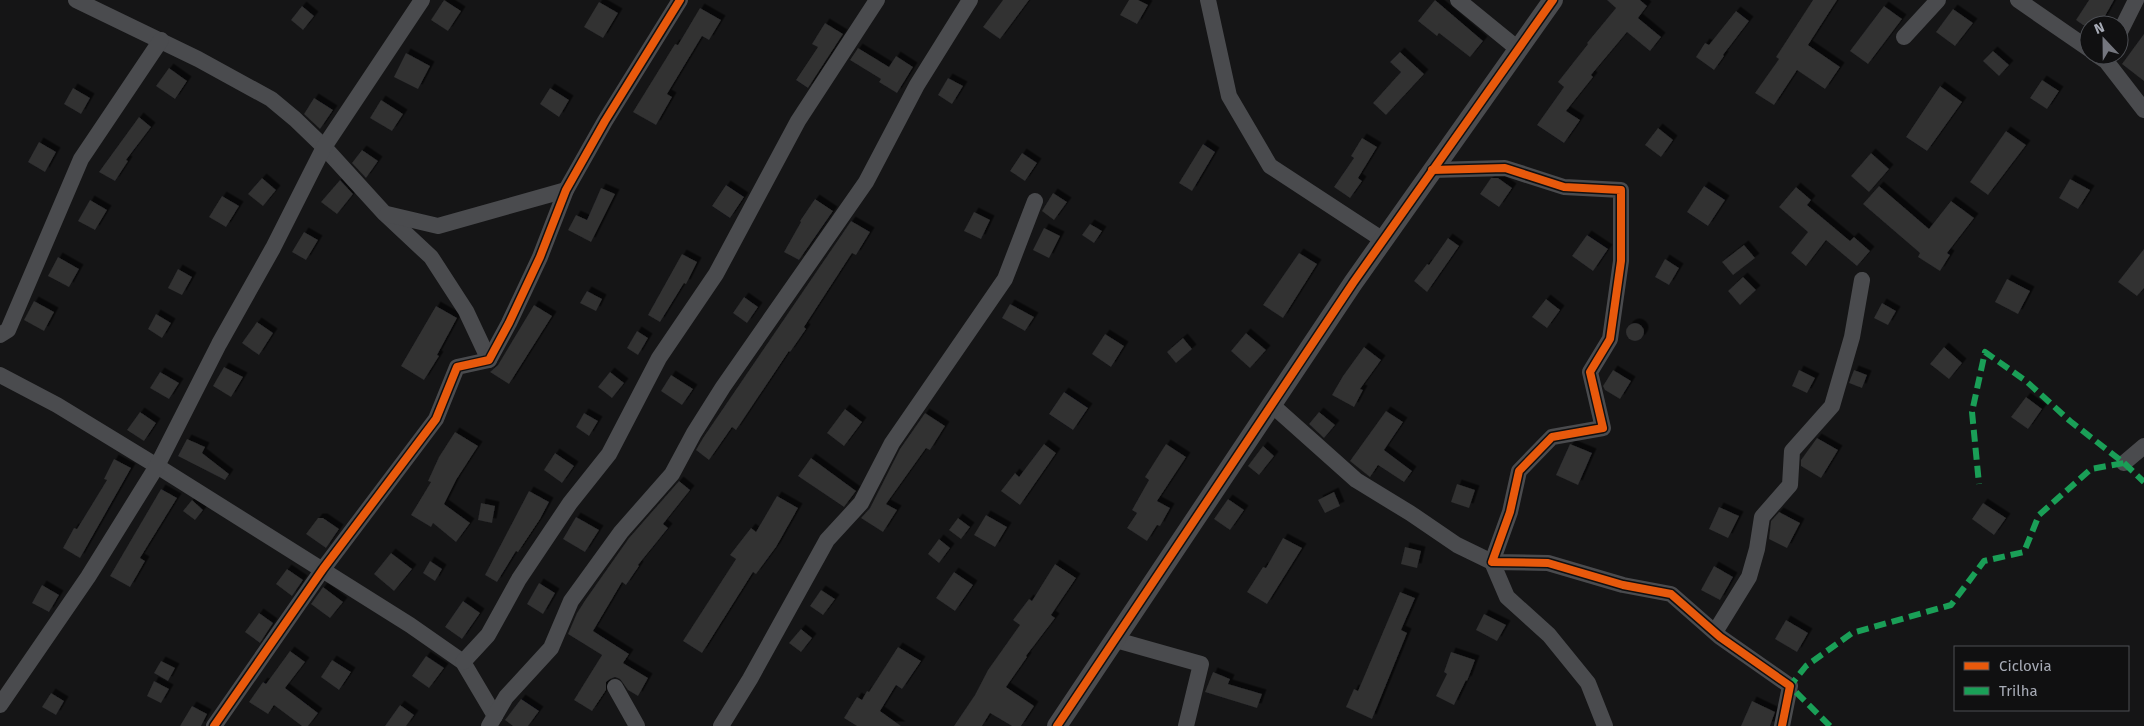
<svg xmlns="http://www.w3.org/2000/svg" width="2144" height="726" viewBox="0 0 2144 726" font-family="'Fira Sans',sans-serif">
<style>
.building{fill:#303031;filter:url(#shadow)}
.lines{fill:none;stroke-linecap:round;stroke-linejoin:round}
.minor{stroke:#4a4b4e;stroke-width:16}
.tertiary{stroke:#4a4b4e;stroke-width:20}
.quiet{stroke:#1a9f57;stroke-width:6;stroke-dasharray:12 6;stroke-linecap:butt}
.cycleway-casing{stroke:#101011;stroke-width:11}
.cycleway{stroke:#e8590c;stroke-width:8}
</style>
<defs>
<filter id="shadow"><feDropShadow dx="4.5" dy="-4.5" stdDeviation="0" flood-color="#0009"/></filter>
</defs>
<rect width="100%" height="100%" fill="#151516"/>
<g class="building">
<path d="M444,0L461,11L448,31L431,20Z"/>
<path d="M1003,0H1029L1000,39L983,27Z"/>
<path d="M1129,0H1138L1148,5L1137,24L1120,15Z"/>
<path d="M1435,0L1483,41L1470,57L1439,33L1437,36L1418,21Z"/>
<path d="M1607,0H1640L1647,6L1638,18L1661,37L1650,51L1627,32L1591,75L1593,77L1566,111L1580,120L1564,143L1537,125L1564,87L1558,82L1588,44L1587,43L1616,8Z"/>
<path d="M1813,0H1837L1808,45L1840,67L1825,89L1797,70L1774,105L1755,93L1779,59L1776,57Z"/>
<path d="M2089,0H2114L2100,25H2083L2076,20Z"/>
<path d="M599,2L618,13L603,38L584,27Z"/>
<path d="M302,6L314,16L303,30L291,20Z"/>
<path d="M1884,6L1902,19L1868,64L1850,51Z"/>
<path d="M700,8L721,20L709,40L702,36L667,94L672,97L656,125L633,112L675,44L678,45Z"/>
<path d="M1953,9L1973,23L1955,46L1936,32Z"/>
<path d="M1736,11L1749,21L1723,55L1724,56L1714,70L1696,57L1705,43L1709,45Z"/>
<path d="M825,23L843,34L808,88L796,80L818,47L812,44Z"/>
<path d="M2144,34V81L2122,64Z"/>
<path d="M858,48L889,67L896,56L913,67L897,93L879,82L881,79L850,60Z"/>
<path d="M1993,51L2009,65L1999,76L1983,61Z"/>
<path d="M1400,52L1424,74L1386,115L1373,103L1401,72L1390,62Z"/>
<path d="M406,53L430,66L418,89L394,77Z"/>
<path d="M169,68L187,81L175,99L156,86Z"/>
<path d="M948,78L963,86L952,104L938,95Z"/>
<path d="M2042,80L2059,91L2047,109L2030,98Z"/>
<path d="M1940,86L1962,102L1927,151L1906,137Z"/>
<path d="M73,88L90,98L81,114L64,104Z"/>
<path d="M550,88L569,100L559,117L540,104Z"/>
<path d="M314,98L333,110L320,129L304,114Z"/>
<path d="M381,100L403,114L392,131L370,118Z"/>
<path d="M139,117L151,127L126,160L128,161L115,181L99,172Z"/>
<path d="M1658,128L1673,140L1661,157L1645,145Z"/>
<path d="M2006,131L2026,145L1988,195L1970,182Z"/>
<path d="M1362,138L1377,147L1358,178L1362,181L1350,198L1334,187L1354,158L1351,156Z"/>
<path d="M39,142L56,152L45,172L28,162Z"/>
<path d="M1203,144L1215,152L1192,191L1179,183Z"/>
<path d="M362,150L378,161L366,178L352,163Z"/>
<path d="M1022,153L1037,163L1025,181L1010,171Z"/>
<path d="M1871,153L1889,169L1869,192L1851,176Z"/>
<path d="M262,178L276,190L263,206L248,194Z"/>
<path d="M1491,178H1498L1512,188L1499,207L1480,194Z"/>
<path d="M2070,179L2090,190L2078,209L2059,198Z"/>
<path d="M340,180L353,194L337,214L321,202Z"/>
<path d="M726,185L744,197L730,218L712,206Z"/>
<path d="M1704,186L1725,200L1708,226L1687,212Z"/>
<path d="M1879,186L1929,229L1951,201L1974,218L1947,253L1950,255L1940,271L1918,257L1920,253L1863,204Z"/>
<path d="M1796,187L1811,200L1807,205L1850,241L1854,237L1870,251L1857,266L1826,240L1806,266L1791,253L1808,232L1779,207Z"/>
<path d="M601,188L615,194L591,242L568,230L576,215L587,220Z"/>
<path d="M1053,193L1067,202L1054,220L1042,211Z"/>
<path d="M222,196L239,206L226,227L209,217Z"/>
<path d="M815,199L833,211L799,260L784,252L801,222L800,221Z"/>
<path d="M90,200L107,210L95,230L78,221Z"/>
<path d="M974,212L990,220L981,239L964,231Z"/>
<path d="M851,221L870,232L856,255L852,253L804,327L806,329L790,352L789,351L736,430L732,427L709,460L696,450L703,438Z"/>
<path d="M1090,224L1102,231L1094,243L1082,235Z"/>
<path d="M1044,228L1060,236L1049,258L1033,250Z"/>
<path d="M304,232L318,240L306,260L292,252Z"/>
<path d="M1587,235L1608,249L1593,271L1572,256Z"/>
<path d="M1448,238L1459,246L1427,292L1414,281L1427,264L1429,265Z"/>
<path d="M1744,245L1755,258L1733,275L1722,262Z"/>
<path d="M2144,249V288L2137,296L2118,282Z"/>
<path d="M1299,253L1317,264L1283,318L1263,305Z"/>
<path d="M682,254L697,262L686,284L684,283L660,322L648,315Z"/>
<path d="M58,257L79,269L69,287L48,276Z"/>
<path d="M1665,259L1679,268L1669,285L1655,277Z"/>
<path d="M178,269L192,277L182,295L168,288Z"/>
<path d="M1743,277L1756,290L1740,305L1728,291Z"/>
<path d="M2007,279L2030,291L2018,314L1995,302Z"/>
<path d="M587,291L602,299L596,311L580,303Z"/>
<path d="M744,297L758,307L747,323L733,313Z"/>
<path d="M1546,299L1560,310L1547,328L1532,317Z"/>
<path d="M34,301L54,312L44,331L24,320Z"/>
<path d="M1882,303L1896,311L1888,325L1874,318Z"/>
<path d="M1010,304L1034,317L1025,331L1002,318Z"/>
<path d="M534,305L552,316L509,384L490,372L498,365Z"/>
<path d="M436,306L457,318L437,355L439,356L424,380L401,366Z"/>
<path d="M156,314L171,323L162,338L148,329Z"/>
<path d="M257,322L273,333L259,355L242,343Z"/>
<circle cx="1635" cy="332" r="9"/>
<path d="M637,331L648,338L638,355L627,348Z"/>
<path d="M1246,333L1266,350L1250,368L1231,351Z"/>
<path d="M1105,334L1124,346L1111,367L1092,354Z"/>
<path d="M1183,338L1192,349L1176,363L1167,352Z"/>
<path d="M1364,347L1381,360L1360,389L1363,390L1354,407L1332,395L1343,376Z"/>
<path d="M1944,347L1962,363L1949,379L1930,364Z"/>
<path d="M224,367L243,377L231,397L213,386Z"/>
<path d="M1613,370L1631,381L1620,399L1605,390L1603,386Z"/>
<path d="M1799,370L1815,378L1807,393L1792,386Z"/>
<path d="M1854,370L1867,375L1862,388L1849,383Z"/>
<path d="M160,372L179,383L169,399L150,388Z"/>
<path d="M610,372L624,383L612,398L598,387Z"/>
<path d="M671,375L693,389L682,405L661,391Z"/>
<path d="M1064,392L1088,408L1073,430L1049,414Z"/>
<path d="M2026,397L2042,409L2028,429L2011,417Z"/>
<path d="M845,409L862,422L844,446L827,433Z"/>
<path d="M1386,411L1403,422L1384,450L1412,471L1404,482L1378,465L1370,477L1350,461Z"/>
<path d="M140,412L156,423L144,441L127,430Z"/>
<path d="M1319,412L1335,425L1324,438L1309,424Z"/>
<path d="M584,413L598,421L589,436L576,427Z"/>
<path d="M925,413L945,426L930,450L926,448L886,504L897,510L883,532L861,518L870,508L900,449Z"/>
<path d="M455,432L478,446L456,480L444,504L470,523L456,542L433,523L431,527L411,515L431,482L428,481L439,457Z"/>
<path d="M1817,438L1838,450L1821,478L1801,466V460Z"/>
<path d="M187,439L205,447L202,453L229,474L225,480L178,456Z"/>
<path d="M1044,444L1056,453L1020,505L1001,491L1015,473L1019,477Z"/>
<path d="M1166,444L1186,457L1157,501L1170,508L1160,526L1157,525L1147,541L1127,528L1137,513L1132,510L1149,480L1145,477Z"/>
<path d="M1570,444L1592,453L1578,485L1556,475Z"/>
<path d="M1263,446L1274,456L1259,475L1248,466Z"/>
<path d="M555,453L574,466L562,483L544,470Z"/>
<path d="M811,458L856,491L844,507L798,476Z"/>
<path d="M114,459L131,468L80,558L63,548L74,528L77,529L107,480L104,479Z"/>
<path d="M679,481L690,490L663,524L668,528L638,565L639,566L626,585L622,582L593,631L629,654L623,663L648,678L638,696L628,690L620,679L615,677L610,679L606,682V690L592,711L574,700L602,655L568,634L577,613L586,599L629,538Z"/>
<path d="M1457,484L1475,490L1469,508L1451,502Z"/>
<path d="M161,489L177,498L140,558L145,561L130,587L110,576Z"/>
<path d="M529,491L549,502L540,519L518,552L516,551L497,582L485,575Z"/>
<path d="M1334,492L1340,506L1325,513L1318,500Z"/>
<path d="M777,496L798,508L776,547L756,574L753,572L702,653L683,641L736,559L730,555L751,528L756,532Z"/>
<path d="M1228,499L1244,510L1230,530L1214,519Z"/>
<path d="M192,500L203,510L195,520L183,511Z"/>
<path d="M481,503L495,506L492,523L478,520Z"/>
<path d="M1983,503L2006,518L1994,535L1972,519Z"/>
<path d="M1719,507L1739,516L1728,538L1709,529Z"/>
<path d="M1779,512L1800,523L1787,548L1769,539L1771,521Z"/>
<path d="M986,515L1007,527L995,547L974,535Z"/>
<path d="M576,517L599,530L585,552L563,539Z"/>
<path d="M318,518H323L339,529L326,548L306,534Z"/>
<path d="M958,518L970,527L961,539L949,530Z"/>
<path d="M1283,538L1302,548L1267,604L1247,592L1263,567L1266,568Z"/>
<path d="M939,539L950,548L939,563L928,554Z"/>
<path d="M1405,547L1421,551L1417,568L1401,564Z"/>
<path d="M391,553L412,569L394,591L374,574Z"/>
<path d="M430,561L442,569L435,581L423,573Z"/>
<path d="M1055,564L1076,578L1051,615L1055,618L1026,656L1027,657L1006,687L1034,706L1021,726H1012L990,713L982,726H954L975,695L988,670L1020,625L1013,620L1029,599L1032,601Z"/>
<path d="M1714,566L1733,577L1720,600L1701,590Z"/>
<path d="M287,569L303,580L292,596L276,584Z"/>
<path d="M954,572L973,585L955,611L936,598Z"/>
<path d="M539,583L555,593L543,614L527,604Z"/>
<path d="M42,585L59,595L49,612L32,603Z"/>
<path d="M323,587L343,602L330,618L311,604Z"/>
<path d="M821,590L835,599L823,615L810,606Z"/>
<path d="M1400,592L1415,598L1401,630L1407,633L1372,719L1346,707L1354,689L1358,691Z"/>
<path d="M463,601L480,613L462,639L445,627Z"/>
<path d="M259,613L273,623L260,643L245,632Z"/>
<path d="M1484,614L1506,625L1497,641L1476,630Z"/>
<path d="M1786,620L1808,633L1797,652L1775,639Z"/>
<path d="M801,629L812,638L801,652L789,643Z"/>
<path d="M898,647L921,661L902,689L896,685L880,711L901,726H857L844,718L857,697L862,700L867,691L869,692Z"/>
<path d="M290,651L305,662L285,688L318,713L308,726H302L274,705L268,714L249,702L263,682L266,684Z"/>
<path d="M1451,652L1475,660L1467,681L1466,680L1454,705L1436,696L1447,674L1444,672Z"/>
<path d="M426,656L444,668L429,688L412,676Z"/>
<path d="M332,660L351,672L339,690L321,677Z"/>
<path d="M161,661L175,668L168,681L154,673Z"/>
<path d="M1213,672L1230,679L1228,684L1262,694L1257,708L1205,692Z"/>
<path d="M154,681L169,689L161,703L147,696Z"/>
<path d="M51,693L64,701L56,715L42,707Z"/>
<path d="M521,699L539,711L528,726H513L505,720Z"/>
<path d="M1752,701L1775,712L1770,726H1741Z"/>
<path d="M400,705L414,715L406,726H385Z"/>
<path d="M192,706L207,714L201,726H180Z"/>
</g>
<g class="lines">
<g class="minor">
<path d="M76,0L198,59L271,99L295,119L324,147L385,214L431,257L466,311L489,360"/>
<path d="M1208,0L1229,96L1270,166L1383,240"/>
<path d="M1458,0L1518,49"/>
<path d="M2018,0L2089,49"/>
<path d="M2119,34L2136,0"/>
<path d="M1904,37L1938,0"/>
<path d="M2097,55L2106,61L2144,110"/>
<path d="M1432,170L1505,168L1564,187L1621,190V261L1610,339L1590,372L1603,428L1552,437L1519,471L1510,512L1492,562L1548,563L1623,585L1671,594L1720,637L1790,686L1782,726"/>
<path d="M387,214L438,226L566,190"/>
<path d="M0,335L8,330L81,159L161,40"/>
<path d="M0,375L57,405L157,466L410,625L463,662L495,716"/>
<path d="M1272,405L1356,480L1410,513L1457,545L1492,562L1507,597L1549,635L1588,683L1605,726"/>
<path d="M2124,463L2144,446"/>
<path d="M1715,632L1749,577L1757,549L1762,517L1790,485L1792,451L1832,406L1852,337L1862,280"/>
<path d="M1116,640L1201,664L1186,726"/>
<path d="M463,662L488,635L519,579L570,503L609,454L659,358L716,274L798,121L877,0"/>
<path d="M615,687L637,726"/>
<path d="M0,705L88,577L157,466L219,344L273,248L324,147L422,0"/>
<path d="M214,726L323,569L436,419L457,367L489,360L509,323L540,257L566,190L605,121L680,0"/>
<path d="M489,726L506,697L551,648L571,601L621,532L672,474L694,433L723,387L866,182L917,85L970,0"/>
<path d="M721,726L750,679L827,540L861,503L892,443L1005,279L1035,201"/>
</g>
<path class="tertiary" d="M1057,726L1353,283L1553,0"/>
<g class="quiet">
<path d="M2124,463L2144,482"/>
<path d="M1830,726L1790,686L1806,666L1852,633L1951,605L1984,561L2024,552L2039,515L2091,469L2124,463L2070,421L2026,381L1985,352L1972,412L1979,484"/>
</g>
<g class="cycleway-casing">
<g id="cycleway">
<path d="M1432,170L1505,168L1564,187L1621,190V261L1610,339L1590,372L1603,428L1552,437L1519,471L1510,512L1492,562L1548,563L1623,585L1671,594L1720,637L1790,686L1782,726"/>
<path d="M214,726L323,569L436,419L457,367L489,360L509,323L540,257L566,190L605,121L680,0"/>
<path d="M1057,726L1353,283L1553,0"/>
</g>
</g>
<use href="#cycleway" class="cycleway"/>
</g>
<rect x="1954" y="646" width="175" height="65" fill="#101011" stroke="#4c4e53"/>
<rect x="1964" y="662" width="25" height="8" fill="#e8590c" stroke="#4c4e53"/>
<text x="1999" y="671" font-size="15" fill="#a7abb6">Ciclovia</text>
<rect x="1964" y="687" width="25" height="8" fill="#1a9f57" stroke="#4c4e53"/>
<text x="1999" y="696" font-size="15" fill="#a7abb6">Trilha</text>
<g transform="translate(2104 40) rotate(338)"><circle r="24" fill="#101011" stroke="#4c4e53"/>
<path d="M0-4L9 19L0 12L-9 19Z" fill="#74767e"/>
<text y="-8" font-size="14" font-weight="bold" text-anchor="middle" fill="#a7abb6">N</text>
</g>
</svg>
